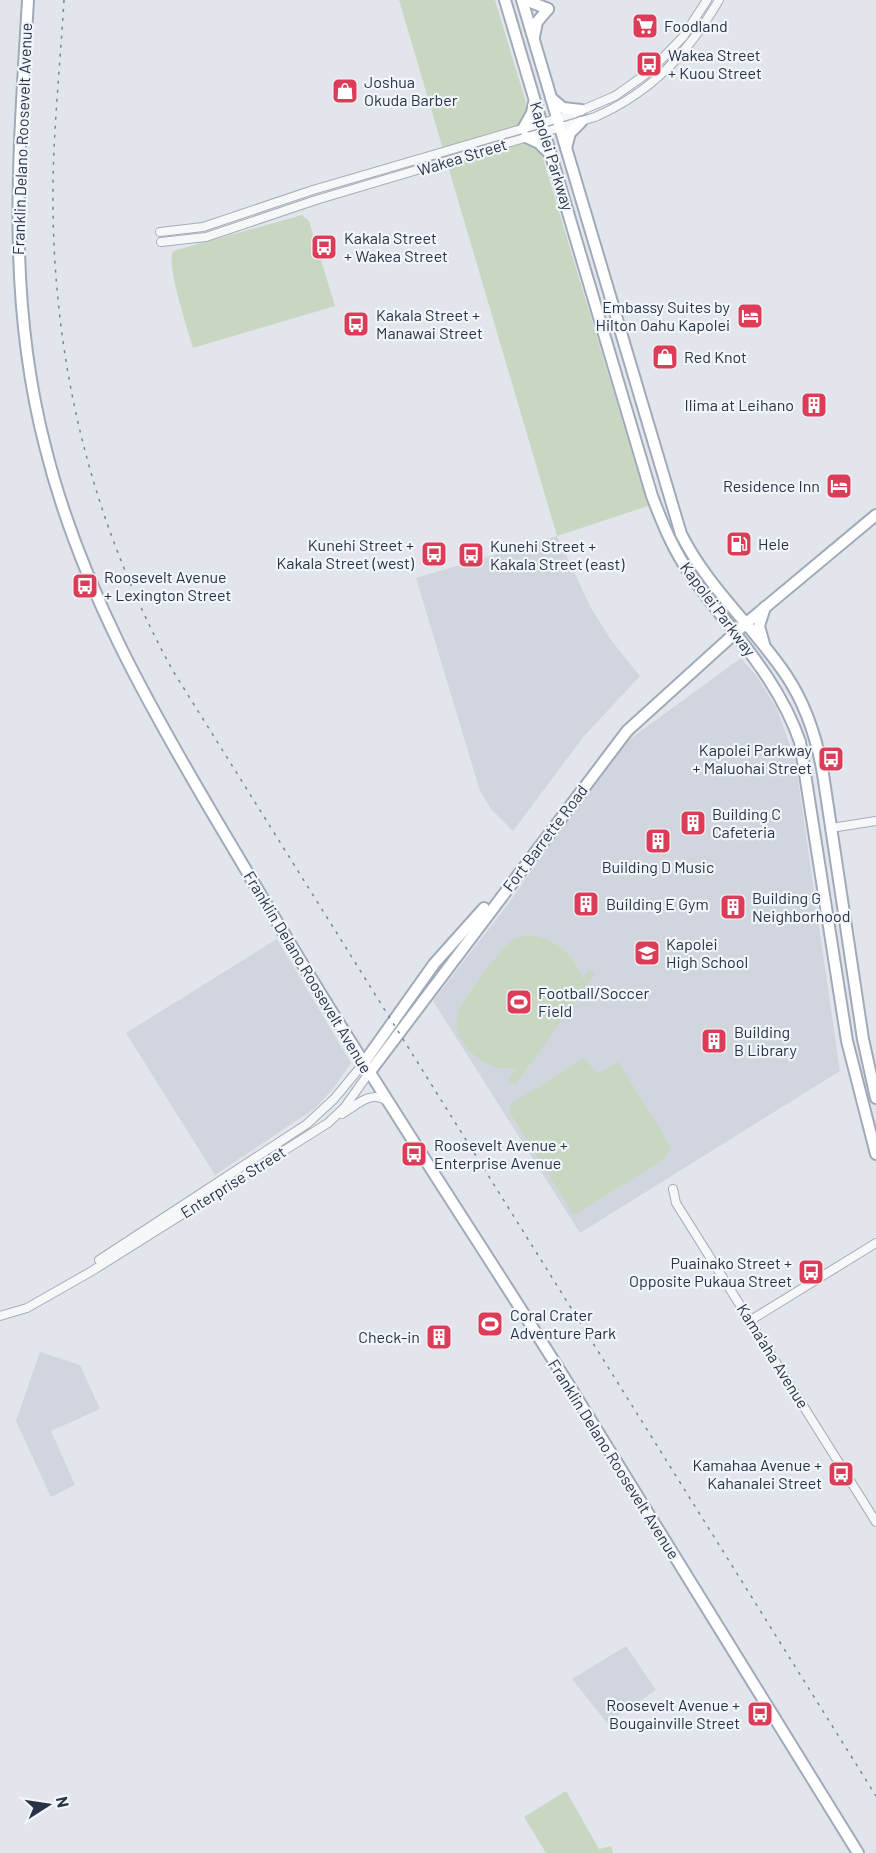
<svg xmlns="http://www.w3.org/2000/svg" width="876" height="1853" viewBox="0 0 876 1853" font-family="Barlow,sans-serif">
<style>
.built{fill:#d0d5de}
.green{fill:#c8d7c2}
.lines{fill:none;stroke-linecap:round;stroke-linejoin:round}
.minor-casing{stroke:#a6adb7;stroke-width:10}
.major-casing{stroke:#a0aab9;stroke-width:14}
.minor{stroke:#f5f7f9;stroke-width:8}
.major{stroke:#fff;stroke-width:10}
.rail{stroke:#7a8697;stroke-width:1.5;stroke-dasharray:3 6;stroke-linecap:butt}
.labels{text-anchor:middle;stroke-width:4.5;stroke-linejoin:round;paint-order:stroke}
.poi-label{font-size:16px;fill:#283446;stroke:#f2f5f9;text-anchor:start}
.street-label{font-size:16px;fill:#283446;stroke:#f2f5f9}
</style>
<rect width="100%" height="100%" fill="#e2e6ec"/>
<g class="built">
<path d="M557,536L591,608L611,640L640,676L584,736L513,831L491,809L480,791L416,578Z"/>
<path d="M741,658L758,678L777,709L795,759L840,1071L580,1233L433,1001L508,904L619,747Z"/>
<path d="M277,939L351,1063L332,1090L314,1109L215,1175L126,1033Z"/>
<path d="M40,1352L80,1365L100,1409L51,1431L75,1485L51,1497L16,1421Z"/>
<path d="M626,1646L656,1690L607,1723L572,1679Z"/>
</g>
<g class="green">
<path d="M399,0H495L648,506L557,536Z"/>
<path d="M302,215L309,221L335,306L193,348C188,331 166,265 173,251Z"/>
<path d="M535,936C559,942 575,955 582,979L589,970L595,974L515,1085L508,1080L516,1068C488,1073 450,1045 458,1013C462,1000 501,947 513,940C520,936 527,935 535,936Z"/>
<path d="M585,1058L596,1074L618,1062L670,1146L666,1158L574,1215L509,1111L511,1104Z"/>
<path d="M566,1791L599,1849L611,1846L613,1853H546L524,1817Z"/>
</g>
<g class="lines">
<g class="minor-casing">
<g id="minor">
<path d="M160,232L203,227L313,190L573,114L615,96L649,72L683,37L707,0"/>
<path d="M161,242L206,237L316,200L595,117C652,92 688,53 719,0"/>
<path d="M831,828L876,821"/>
<path d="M342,1114C354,1107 371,1090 385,1100"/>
<path d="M673,1189L676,1203L876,1522"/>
<path d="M99,1260L307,1124L334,1099L363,1064"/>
<path d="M0,1316L27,1308L92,1271L328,1123L344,1108L369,1073"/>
<path d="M751,1320L876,1243"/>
</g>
</g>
<g class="major-casing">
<g id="major">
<path d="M28,0C19,154 6,295 45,446C80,587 151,710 224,833C267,905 309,977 354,1047C424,1160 497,1270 567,1382C665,1538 760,1696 858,1853"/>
<path d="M505,0L652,496C663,525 674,552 693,578C731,631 778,678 800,742L847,1041L876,1154"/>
<path d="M522,0L681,534C708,588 753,626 786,675C806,705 817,739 823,774L863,1039L876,1098"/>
<path d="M526,0L548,9"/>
<path d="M534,37L537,22L548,9"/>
<path d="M551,98L563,108L581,110"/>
<path d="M523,129L532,113L534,103"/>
<path d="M526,137L539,143L550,154"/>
<path d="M566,148L570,133L581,122"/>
<path d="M764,644L759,626L765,607"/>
<path d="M363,1064L434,964L484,908"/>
<path d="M369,1073L627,731L744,625L876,515"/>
</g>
</g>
<use href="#minor" class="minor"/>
<use href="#major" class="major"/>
<path class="rail" d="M64,0C60,69 52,140 53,209C55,373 94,527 173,671L876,1796"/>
</g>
<defs>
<g id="supermarket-square" transform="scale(1.35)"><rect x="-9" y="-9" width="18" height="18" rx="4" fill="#dc3c58" stroke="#f2f5f9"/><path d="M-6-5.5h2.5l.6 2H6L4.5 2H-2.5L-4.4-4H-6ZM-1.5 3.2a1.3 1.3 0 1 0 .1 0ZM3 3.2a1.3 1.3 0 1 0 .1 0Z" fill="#fff"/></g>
<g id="bus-square" transform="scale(1.35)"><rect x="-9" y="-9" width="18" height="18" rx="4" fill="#dc3c58" stroke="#f2f5f9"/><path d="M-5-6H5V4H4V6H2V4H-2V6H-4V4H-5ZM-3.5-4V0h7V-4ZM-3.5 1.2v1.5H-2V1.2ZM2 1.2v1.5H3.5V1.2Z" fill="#fff"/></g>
<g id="shop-square" transform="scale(1.35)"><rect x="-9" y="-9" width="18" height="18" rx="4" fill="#dc3c58" stroke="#f2f5f9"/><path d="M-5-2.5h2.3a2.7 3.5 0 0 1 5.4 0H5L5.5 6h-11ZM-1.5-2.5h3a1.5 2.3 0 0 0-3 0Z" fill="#fff"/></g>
<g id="hotel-square" transform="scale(1.35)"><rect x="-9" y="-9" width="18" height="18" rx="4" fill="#dc3c58" stroke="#f2f5f9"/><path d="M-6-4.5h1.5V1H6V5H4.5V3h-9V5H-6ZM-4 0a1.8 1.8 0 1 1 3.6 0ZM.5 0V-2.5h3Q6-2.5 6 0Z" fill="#fff"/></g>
<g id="building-square" transform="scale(1.35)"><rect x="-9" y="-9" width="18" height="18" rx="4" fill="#dc3c58" stroke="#f2f5f9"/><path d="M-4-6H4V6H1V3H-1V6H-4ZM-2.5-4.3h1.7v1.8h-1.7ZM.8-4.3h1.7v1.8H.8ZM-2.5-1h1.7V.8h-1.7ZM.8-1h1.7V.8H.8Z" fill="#fff"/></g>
<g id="fuel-square" transform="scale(1.35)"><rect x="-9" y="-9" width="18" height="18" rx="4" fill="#dc3c58" stroke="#f2f5f9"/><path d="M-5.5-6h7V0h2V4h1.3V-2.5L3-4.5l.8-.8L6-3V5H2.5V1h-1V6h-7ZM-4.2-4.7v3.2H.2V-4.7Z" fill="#fff"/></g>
<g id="school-square" transform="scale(1.35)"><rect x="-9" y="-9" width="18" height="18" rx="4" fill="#dc3c58" stroke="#f2f5f9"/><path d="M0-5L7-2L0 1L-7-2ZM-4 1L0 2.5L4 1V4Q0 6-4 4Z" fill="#fff"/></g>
<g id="stadium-square" transform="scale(1.35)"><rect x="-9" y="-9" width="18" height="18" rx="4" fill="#dc3c58" stroke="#f2f5f9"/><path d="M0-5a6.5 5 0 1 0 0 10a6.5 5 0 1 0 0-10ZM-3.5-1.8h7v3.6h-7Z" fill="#fff"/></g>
</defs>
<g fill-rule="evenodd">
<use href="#supermarket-square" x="645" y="26"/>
<use href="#bus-square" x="649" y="64"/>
<use href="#shop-square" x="345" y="91"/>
<use href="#bus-square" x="324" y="247"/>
<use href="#hotel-square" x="750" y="316"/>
<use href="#bus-square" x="356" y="324"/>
<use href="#shop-square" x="665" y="357"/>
<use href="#building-square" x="814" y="405"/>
<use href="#hotel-square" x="839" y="486"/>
<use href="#fuel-square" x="739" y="544"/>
<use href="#bus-square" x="434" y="554"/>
<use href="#bus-square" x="471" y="555"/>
<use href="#bus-square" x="85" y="586"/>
<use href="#bus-square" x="831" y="759"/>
<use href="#building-square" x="693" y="823"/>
<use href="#building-square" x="658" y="841"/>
<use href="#building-square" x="586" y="904"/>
<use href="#building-square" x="733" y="907"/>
<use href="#school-square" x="647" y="953"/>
<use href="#stadium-square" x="519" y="1002"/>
<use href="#building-square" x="714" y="1041"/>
<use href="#bus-square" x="414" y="1154"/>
<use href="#bus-square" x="811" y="1272"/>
<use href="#stadium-square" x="490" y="1324"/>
<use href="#building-square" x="439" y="1337"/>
<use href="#bus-square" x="841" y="1474"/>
<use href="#bus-square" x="760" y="1714"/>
</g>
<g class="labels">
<g class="poi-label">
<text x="664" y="32">Foodland</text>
<text x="668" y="61">Wakea Street<tspan x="668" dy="18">+ Kuou Street</tspan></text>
<text x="364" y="88">Joshua<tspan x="364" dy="18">Okuda Barber</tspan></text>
<text x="344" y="244">Kakala Street<tspan x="344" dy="18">+ Wakea Street</tspan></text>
<text x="730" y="313" text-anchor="end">Embassy Suites by<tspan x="730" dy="18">Hilton Oahu Kapolei</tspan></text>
<text x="376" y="321">Kakala Street +<tspan x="376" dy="18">Manawai Street</tspan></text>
<text x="684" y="363">Red Knot</text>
<text x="794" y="411" text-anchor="end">Ilima at Leihano</text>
<text x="820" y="492" text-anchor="end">Residence Inn</text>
<text x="758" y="550">Hele</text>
<text x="414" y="551" text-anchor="end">Kunehi Street +<tspan x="414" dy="18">Kakala Street (west)</tspan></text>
<text x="490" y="552">Kunehi Street +<tspan x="490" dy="18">Kakala Street (east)</tspan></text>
<text x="104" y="583">Roosevelt Avenue<tspan x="104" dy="18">+ Lexington Street</tspan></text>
<text x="812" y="756" text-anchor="end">Kapolei Parkway<tspan x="812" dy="18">+ Maluohai Street</tspan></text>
<text x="712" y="820">Building C<tspan x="712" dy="18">Cafeteria</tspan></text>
<text x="658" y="873" text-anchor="middle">Building D Music</text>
<text x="752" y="904">Building G<tspan x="752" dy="18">Neighborhood</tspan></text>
<text x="606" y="910">Building E Gym</text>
<text x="666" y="950">Kapolei<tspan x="666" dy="18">High School</tspan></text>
<text x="538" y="999">Football/Soccer<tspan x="538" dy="18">Field</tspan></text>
<text x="734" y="1038">Building<tspan x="734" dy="18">B Library</tspan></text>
<text x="434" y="1151">Roosevelt Avenue +<tspan x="434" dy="18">Enterprise Avenue</tspan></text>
<text x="792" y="1269" text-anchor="end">Puainako Street +<tspan x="792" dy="18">Opposite Pukaua Street</tspan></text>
<text x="510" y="1321">Coral Crater<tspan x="510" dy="18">Adventure Park</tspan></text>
<text x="420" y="1343" text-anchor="end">Check-in</text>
<text x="822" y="1471" text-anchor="end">Kamahaa Avenue +<tspan x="822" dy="18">Kahanalei Street</tspan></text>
<text x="740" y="1711" text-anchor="end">Roosevelt Avenue +<tspan x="740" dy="18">Bougainville Street</tspan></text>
</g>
<g class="street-label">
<text transform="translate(22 139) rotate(-88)" y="6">Franklin Delano Roosevelt Avenue</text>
<text transform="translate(552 156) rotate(73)" y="6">Kapolei Parkway</text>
<text transform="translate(462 157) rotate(-17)" y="6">Wakea Street</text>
<text transform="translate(718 609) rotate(53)" y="6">Kapolei Parkway</text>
<text transform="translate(545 838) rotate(-53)" y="6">Fort Barrette Road</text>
<text transform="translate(308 972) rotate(59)" y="6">Franklin Delano Roosevelt Avenue</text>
<text transform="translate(233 1182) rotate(-32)" y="6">Enterprise Street</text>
<text transform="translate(773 1356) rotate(58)" y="6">Kama'aha Avenue</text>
<text transform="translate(614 1459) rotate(58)" y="6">Franklin Delano Roosevelt Avenue</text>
</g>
</g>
<g transform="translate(48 1805) rotate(78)" stroke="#f2f5f9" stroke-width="4.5" paint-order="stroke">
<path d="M0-4.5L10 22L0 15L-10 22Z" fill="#283446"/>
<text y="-9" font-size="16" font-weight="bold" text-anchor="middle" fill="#283446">N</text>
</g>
</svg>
